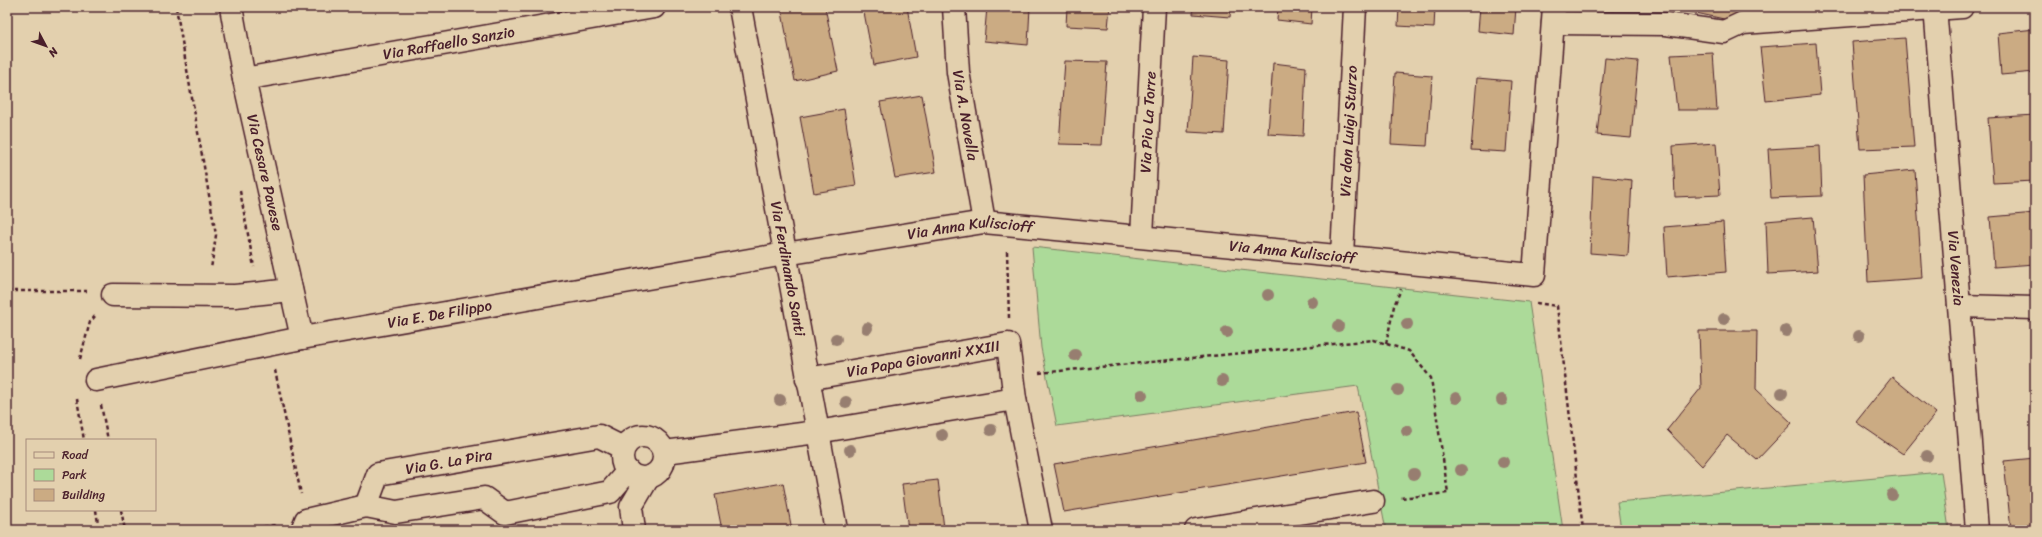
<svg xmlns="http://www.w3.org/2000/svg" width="2042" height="537" viewBox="0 0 2042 537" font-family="Sriracha,sans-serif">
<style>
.green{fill:#acda99;stroke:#7b7c62}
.building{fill:#cbab83;stroke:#4a1f2b}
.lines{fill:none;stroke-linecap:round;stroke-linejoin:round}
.street-casing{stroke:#4a1f2b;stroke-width:25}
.path{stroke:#4a1f2b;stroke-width:2.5;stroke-dasharray:4 3;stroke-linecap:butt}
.street{stroke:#e3d0ae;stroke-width:22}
.tree{fill:#977e6f}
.labels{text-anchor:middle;stroke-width:3.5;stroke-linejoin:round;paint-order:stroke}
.street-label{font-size:15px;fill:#4a1f2b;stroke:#e3d0ae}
</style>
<rect width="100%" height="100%" fill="#e3d0ae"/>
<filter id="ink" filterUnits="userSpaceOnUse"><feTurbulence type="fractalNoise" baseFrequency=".025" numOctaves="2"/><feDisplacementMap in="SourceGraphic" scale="8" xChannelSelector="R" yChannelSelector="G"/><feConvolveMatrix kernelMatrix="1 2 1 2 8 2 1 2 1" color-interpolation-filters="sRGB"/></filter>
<g filter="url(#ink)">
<g class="green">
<path d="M1032,247L1529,302L1563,530H1386L1358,386L1057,426L1041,348Z"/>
<path d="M1941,472L1949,530H1621L1617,502Z"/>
</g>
<g class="building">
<path d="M781,7H825L838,71L795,81Z"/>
<path d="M863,7H907L916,57L874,65Z"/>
<path d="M987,7H1030L1028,45L984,41Z"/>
<path d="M1067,7H1110L1108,28L1066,26Z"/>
<path d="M1194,7H1231L1230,17L1193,14Z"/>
<path d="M1278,7H1312L1311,24L1277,20Z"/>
<path d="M1399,7H1435L1434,28L1398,26Z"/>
<path d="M1480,7H1516L1514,35L1478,31Z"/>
<path d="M1677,7H1742L1743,23L1677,9Z"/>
<path d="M2035,29V72L2001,75L1998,33Z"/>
<path d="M1905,38L1914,147L1860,149L1852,42Z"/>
<path d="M1816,43L1820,95L1766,101L1760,47Z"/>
<path d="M1713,53L1717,110H1677L1671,55Z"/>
<path d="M1193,57L1229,60L1224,134L1188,132Z"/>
<path d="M1605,58L1638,61L1631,138L1597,135Z"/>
<path d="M1065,61L1107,62L1101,145L1059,144Z"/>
<path d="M1273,63L1306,67L1303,136L1268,134Z"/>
<path d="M1395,73L1432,76L1427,146L1391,144Z"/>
<path d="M1477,78L1511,81L1506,152L1471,150Z"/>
<path d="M922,95L936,172L895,178L880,102Z"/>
<path d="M844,109L856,186L814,193L800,117Z"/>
<path d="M2035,115V181L1993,183L1988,118Z"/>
<path d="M1716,143L1720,195L1675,197L1673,146Z"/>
<path d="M1820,146L1822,196L1771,198L1768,149Z"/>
<path d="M1915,170L1922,278L1868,282L1863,175Z"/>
<path d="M1593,176L1632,180L1628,256L1590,253Z"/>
<path d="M2035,213V264L1994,267L1990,217Z"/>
<path d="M1813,217L1818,271L1768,274L1766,221Z"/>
<path d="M1723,222L1726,272L1667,277L1664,227Z"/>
<path d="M1699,331H1757L1756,389L1792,423L1757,460L1727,435L1702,466L1667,430L1701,388Z"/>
<path d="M1892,377L1936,413L1903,454L1856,422Z"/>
<path d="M1356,412L1366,462L1064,512L1054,464Z"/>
<path d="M2035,458V530H2011L2004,461Z"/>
<path d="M938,480L944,528L908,530L902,484Z"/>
<path d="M783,483L792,530H722L715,495Z"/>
</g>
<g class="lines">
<g class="street-casing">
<g id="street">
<path id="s1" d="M231,7L244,79L302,338"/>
<path id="s2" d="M740,7L836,530"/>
<path id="s3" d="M954,7L958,72L984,222"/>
<path id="s4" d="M1935,7L1977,530"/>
<path d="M1553,23L1666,24L1724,32L1743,23L1962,7"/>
<path id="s5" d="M244,79L654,7"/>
<path id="s6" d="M1142,236L1154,7"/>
<path id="s7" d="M1342,255L1355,7"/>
<path d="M113,295L235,296L291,290"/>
<path d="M1959,306L2035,308"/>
<path id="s8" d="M807,379L1008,344L1015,399L1041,530"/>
<path id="s9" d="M96,380L302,338L785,254L984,222L1534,275L1554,7"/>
<circle cx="643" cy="457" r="21"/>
<path d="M665,452L817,432L1015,399"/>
<path id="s10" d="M366,506L378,474L599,436L623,448"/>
<path d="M302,530L306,520L366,506L396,512L484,498L505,513L610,492L628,471"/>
<path d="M634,530L631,507L648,478"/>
<path d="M1196,530L1373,501"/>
</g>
</g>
<g class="path">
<path d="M176,7L216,235L211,269"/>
<path d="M240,191L254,267"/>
<path d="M1007,251L1009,318"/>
<path d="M7,291H87"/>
<path d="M1536,303L1557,306L1583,530"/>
<path d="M1386,344L1394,306L1401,289"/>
<path d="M80,359L90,322L96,315"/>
<path d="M275,370L301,494"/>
<path d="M1039,373L1374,340L1409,351L1431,378L1448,493L1400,498"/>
<path d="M77,399L84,440"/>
<path d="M101,405L108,440"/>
<path d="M96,510L99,530"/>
<path d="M121,510L125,530"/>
<path d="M243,530L276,525"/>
</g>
<use href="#street" class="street"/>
</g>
<g class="tree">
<circle cx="1268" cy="295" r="6"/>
<circle cx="1312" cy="302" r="6"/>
<circle cx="1724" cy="319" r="6"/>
<circle cx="1407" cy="324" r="6"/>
<circle cx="1338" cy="326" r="6"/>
<circle cx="867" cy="328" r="6"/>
<circle cx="1786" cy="331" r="6"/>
<circle cx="1227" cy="332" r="6"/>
<circle cx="1859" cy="336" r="6"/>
<circle cx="836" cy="339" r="6"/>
<circle cx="1075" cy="355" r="6"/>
<circle cx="1222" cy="381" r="6"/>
<circle cx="1398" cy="390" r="6"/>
<circle cx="1782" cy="393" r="6"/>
<circle cx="1142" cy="395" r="6"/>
<circle cx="1456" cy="398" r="6"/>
<circle cx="780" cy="400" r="6"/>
<circle cx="1502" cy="400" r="6"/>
<circle cx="846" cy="402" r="6"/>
<circle cx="991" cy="430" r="6"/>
<circle cx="1407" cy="431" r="6"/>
<circle cx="942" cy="435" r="6"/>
<circle cx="850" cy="450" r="6"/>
<circle cx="1927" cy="456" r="6"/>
<circle cx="1503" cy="462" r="6"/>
<circle cx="1461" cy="470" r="6"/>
<circle cx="1414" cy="474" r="6"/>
<circle cx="1892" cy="495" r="6"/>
</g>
</g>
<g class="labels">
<g class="street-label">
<text dy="5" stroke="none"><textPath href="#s5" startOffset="208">Via Raffaello Sanzio</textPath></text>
<text dy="5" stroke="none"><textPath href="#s3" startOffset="109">Via A. Novella</textPath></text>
<text dy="5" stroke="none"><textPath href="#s6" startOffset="114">Via Pio La Torre</textPath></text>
<text dy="5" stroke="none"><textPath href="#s7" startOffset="124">Via don Luigi Sturzo</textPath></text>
<text dy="5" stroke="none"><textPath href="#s1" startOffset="169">Via Cesare Pavese</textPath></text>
<text dy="5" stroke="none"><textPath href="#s9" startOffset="888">Via Anna Kuliscioff</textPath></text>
<text dy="5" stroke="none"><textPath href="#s9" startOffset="1212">Via Anna Kuliscioff</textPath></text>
<text dy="5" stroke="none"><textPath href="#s4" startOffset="262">Via Venezia</textPath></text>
<text dy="5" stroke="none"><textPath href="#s2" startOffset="266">Via Ferdinando Santi</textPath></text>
<text dy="5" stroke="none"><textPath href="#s9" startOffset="350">Via E. De Filippo</textPath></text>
<text dy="5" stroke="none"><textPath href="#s8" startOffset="118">Via Papa Giovanni XXIII</textPath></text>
<text dy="5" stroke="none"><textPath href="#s10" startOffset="106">Via G. La Pira</textPath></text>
</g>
</g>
<rect width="2042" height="537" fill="none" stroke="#e3d0ae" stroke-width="24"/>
<rect x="12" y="12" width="2018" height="513" fill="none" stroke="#4a1f2b" stroke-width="1.5" filter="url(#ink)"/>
<rect x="26" y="439" width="130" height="72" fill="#e3d0ae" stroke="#a6897a"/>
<rect x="34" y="452" width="20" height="6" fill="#e3d0ae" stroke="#a6897a"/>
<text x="62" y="459" font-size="12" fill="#4a1f2b">Road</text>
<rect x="34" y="469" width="20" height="12" fill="#acda99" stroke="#a6897a"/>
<text x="62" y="479" font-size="12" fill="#4a1f2b">Park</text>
<rect x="34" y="489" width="20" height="12" fill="#cbab83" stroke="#a6897a"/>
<text x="62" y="499" font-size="12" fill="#4a1f2b">Building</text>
<g transform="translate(46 46) rotate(131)" stroke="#e3d0ae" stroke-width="3" paint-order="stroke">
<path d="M0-3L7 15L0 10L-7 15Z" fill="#4a1f2b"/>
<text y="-6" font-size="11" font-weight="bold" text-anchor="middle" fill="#4a1f2b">N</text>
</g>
</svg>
